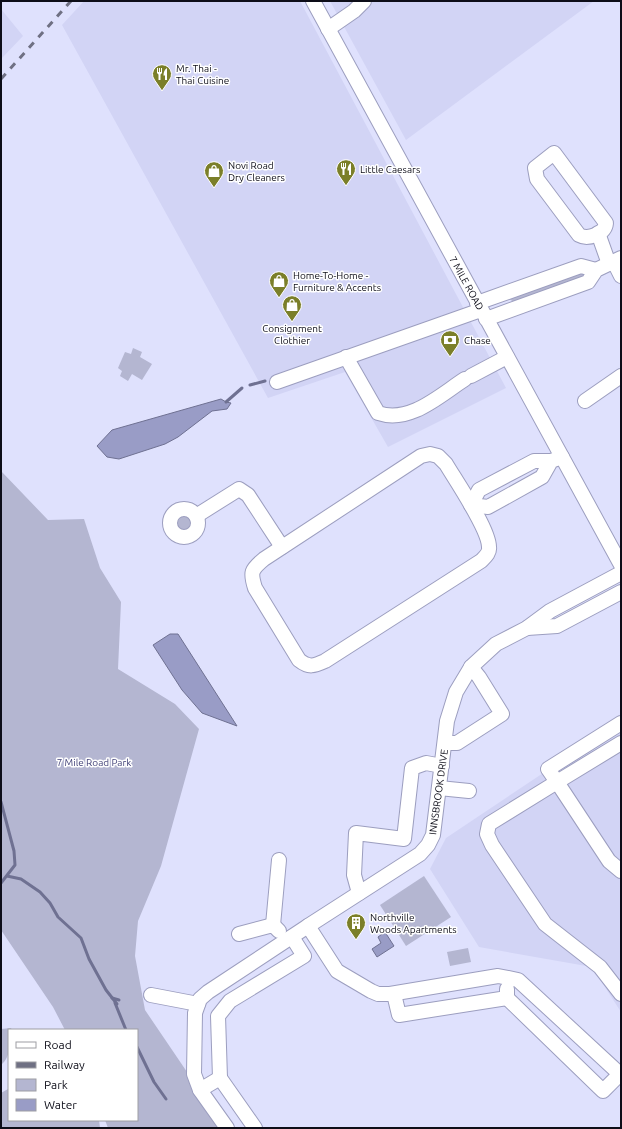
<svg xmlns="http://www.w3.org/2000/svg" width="622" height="1129" viewBox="0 0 622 1129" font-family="Ubuntu,sans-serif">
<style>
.built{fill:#d2d4f5}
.green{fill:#b4b6d1}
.water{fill:#999cc6;stroke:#6f7192}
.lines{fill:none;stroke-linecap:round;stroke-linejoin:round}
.stream{stroke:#6f7192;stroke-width:3}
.minor-casing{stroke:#9c9ebf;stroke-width:16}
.minor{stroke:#fff;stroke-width:14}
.rail{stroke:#6f7083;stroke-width:3;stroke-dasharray:7 7;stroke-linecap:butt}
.labels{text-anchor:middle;stroke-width:3;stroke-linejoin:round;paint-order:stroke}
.poi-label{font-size:10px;fill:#0d0d18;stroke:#fff;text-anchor:start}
.street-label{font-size:10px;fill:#0d0d18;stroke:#fff}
.park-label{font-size:10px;fill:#404077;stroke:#fff}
</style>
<rect width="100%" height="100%" fill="#dfe1fd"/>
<g class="built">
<path d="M84,1H300L506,388L388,447L345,372L268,398L62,25Z"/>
<path d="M330,1H594L406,140Z"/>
<path d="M1,9L23,36L1,59Z"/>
<path d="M621,721V1012L592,967L479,947L430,869L446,838Z"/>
</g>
<g class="green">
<path d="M582,270L586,276L514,302L509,299Z"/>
<path d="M133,348L142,352L140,357L152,364L142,380L132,374L128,381L120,376L122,371L118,368L125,352L131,354Z"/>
<path d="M1,471L48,520L84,519L100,568L121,602L118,669L175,704L199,729L161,866L138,921L135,956L145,1010L225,1128H108L105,1120H137V1030H65L53,1007L1,930Z"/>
<path d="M182,516L190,517L192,520L188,529L182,530L177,527V522Z"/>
<path d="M424,876L451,917L406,946L380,905Z"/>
<path d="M468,948L471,962L450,966L447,952Z"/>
<path d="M11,1028L12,1030H9C9,1043 12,1056 1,1065V1029Z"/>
<path d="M9,1086V1120H99L100,1128H1V1093L8,1089Z"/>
</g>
<g class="water">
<path d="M221,399L226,402L231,403L227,409L212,411L178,437L165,444L119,459L107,457L97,446L112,430Z"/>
<path d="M170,634H178L237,726L202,713L182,690L153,645Z"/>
<path d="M385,932L394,946L377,957L372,949L381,943L378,937Z"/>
</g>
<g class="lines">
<g class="stream">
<path d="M250,385L265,381"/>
<path d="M226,402L242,388"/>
<path d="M1,802L14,851L15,865L1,883"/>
<path d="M7,876L21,879L40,892L50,903L58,917L81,938L89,959L106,990L117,1004"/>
<path d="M112,998L119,1000"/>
<path d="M115,1003L126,1030"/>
<path d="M137,1047L154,1082L166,1099"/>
</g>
<g class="minor-casing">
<g id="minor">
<path d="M313,1L621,565"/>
<path d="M328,29L354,11L364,1"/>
<path d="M554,153L606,223C605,234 588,240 579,235L537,179L535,168Z"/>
<path d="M598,233L609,264"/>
<path d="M614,262L621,276"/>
<path d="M477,303L581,266L596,270"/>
<path d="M486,319L588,282L596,270L621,258"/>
<path d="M346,357L378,413C410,424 440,395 465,379"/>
<path d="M471,376L507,357"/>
<path d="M277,382L481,310"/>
<path d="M585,401L621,376"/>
<path d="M430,454L438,456L446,464C456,481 489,529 489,547C490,553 485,557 481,561L325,661C314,666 309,668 299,660L255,588C250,572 251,570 264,559L421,456Z"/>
<path d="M551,461L542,477L488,507L471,505L479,490L534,461H551L562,457"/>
<circle cx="184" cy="523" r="14"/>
<path d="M196,516L239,489L248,495L282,547"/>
<path d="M527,628L557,626L621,592"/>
<path d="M621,723L548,769L557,782L489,824L487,834L492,845L545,924L600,967L621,994"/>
<path d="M445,743H457L502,714L479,677L471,667"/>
<path d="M621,743L557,782L609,861L621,871"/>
<path d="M439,788L469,791"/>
<path d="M359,893L354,875L356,833L404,839L412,768L426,763L442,766"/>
<path d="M273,925L279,860"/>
<path d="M308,926L420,854L428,845L433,835L447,721L456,692L471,667L496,644L527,628L550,611L621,573"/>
<path d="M239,934L273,925L279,931"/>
<path d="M394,994L399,1015L507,998V989"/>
<path d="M151,995L198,1004"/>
<path d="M507,998L603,1091L620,1074"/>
<path d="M220,1078L218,1016L230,1001L304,956L292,937"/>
<path d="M200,1090L220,1078L255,1128"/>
<path d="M227,1128L200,1090L194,1074L195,1013L200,999L208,992L308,926L337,971L371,991L378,994H390L498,976L518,980L621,1075"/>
</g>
</g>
<use href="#minor" class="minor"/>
<path class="rail" d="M1,79L71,1"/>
</g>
<defs>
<g id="restaurant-pin" transform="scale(1)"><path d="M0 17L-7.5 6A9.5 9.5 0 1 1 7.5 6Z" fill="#7b7f29" stroke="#fff"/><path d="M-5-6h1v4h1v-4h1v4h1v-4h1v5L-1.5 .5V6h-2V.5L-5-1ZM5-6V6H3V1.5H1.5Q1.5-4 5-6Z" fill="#fff"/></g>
<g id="shop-pin" transform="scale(1)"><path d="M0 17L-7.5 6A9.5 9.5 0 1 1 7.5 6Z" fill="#7b7f29" stroke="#fff"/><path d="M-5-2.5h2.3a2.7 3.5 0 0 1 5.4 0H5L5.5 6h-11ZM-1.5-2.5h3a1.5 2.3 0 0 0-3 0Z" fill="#fff"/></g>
<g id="bank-pin" transform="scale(1)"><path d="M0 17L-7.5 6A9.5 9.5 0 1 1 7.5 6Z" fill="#7b7f29" stroke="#fff"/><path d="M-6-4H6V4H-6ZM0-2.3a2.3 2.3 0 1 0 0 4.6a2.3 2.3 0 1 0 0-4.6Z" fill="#fff"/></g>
<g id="building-pin" transform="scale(1)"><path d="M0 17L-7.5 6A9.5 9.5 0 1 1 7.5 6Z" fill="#7b7f29" stroke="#fff"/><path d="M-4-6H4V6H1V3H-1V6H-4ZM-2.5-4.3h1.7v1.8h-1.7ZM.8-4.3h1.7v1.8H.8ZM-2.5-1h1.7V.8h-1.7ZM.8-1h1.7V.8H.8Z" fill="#fff"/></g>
</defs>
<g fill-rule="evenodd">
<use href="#restaurant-pin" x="162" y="74"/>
<use href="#restaurant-pin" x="346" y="169"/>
<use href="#shop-pin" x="214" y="171"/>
<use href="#shop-pin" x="279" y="281"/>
<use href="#shop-pin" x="292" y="305"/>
<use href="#bank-pin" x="450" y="340"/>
<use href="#building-pin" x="356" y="923"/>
</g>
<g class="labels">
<g class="poi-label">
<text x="176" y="72">Mr. Thai -<tspan x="176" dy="12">Thai Cuisine</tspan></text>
<text x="228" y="169">Novi Road<tspan x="228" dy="12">Dry Cleaners</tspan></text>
<text x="360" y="173">Little Caesars</text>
<text x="293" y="279">Home-To-Home -<tspan x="293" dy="12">Furniture &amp; Accents</tspan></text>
<text x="292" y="332" text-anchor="middle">Consignment<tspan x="292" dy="12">Clothier</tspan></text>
<text x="464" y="344">Chase</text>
<text x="370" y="921">Northville<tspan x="370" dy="12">Woods Apartments</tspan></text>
</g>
<g class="street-label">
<text transform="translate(467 283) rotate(61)" y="4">7 MILE ROAD</text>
<text transform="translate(438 792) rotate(-82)" y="4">INNSBROOK DRIVE</text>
</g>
<g class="park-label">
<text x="94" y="766">7 Mile Road Park</text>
</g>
</g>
<rect width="622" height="1129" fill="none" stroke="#0d0d18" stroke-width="4"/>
<rect x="8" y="1029" width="130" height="92" fill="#ffffff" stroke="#9e9ea3"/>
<rect x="16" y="1042" width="20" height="6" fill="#ffffff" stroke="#9e9ea3"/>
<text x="44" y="1049" font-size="12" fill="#0d0d18">Road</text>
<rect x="16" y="1062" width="20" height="6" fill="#6f7083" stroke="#9e9ea3"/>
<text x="44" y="1069" font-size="12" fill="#0d0d18">Railway</text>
<rect x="16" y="1079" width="20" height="12" fill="#b4b6d1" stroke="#9e9ea3"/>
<text x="44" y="1089" font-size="12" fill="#0d0d18">Park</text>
<rect x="16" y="1099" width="20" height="12" fill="#999cc6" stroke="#9e9ea3"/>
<text x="44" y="1109" font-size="12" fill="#0d0d18">Water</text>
</svg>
